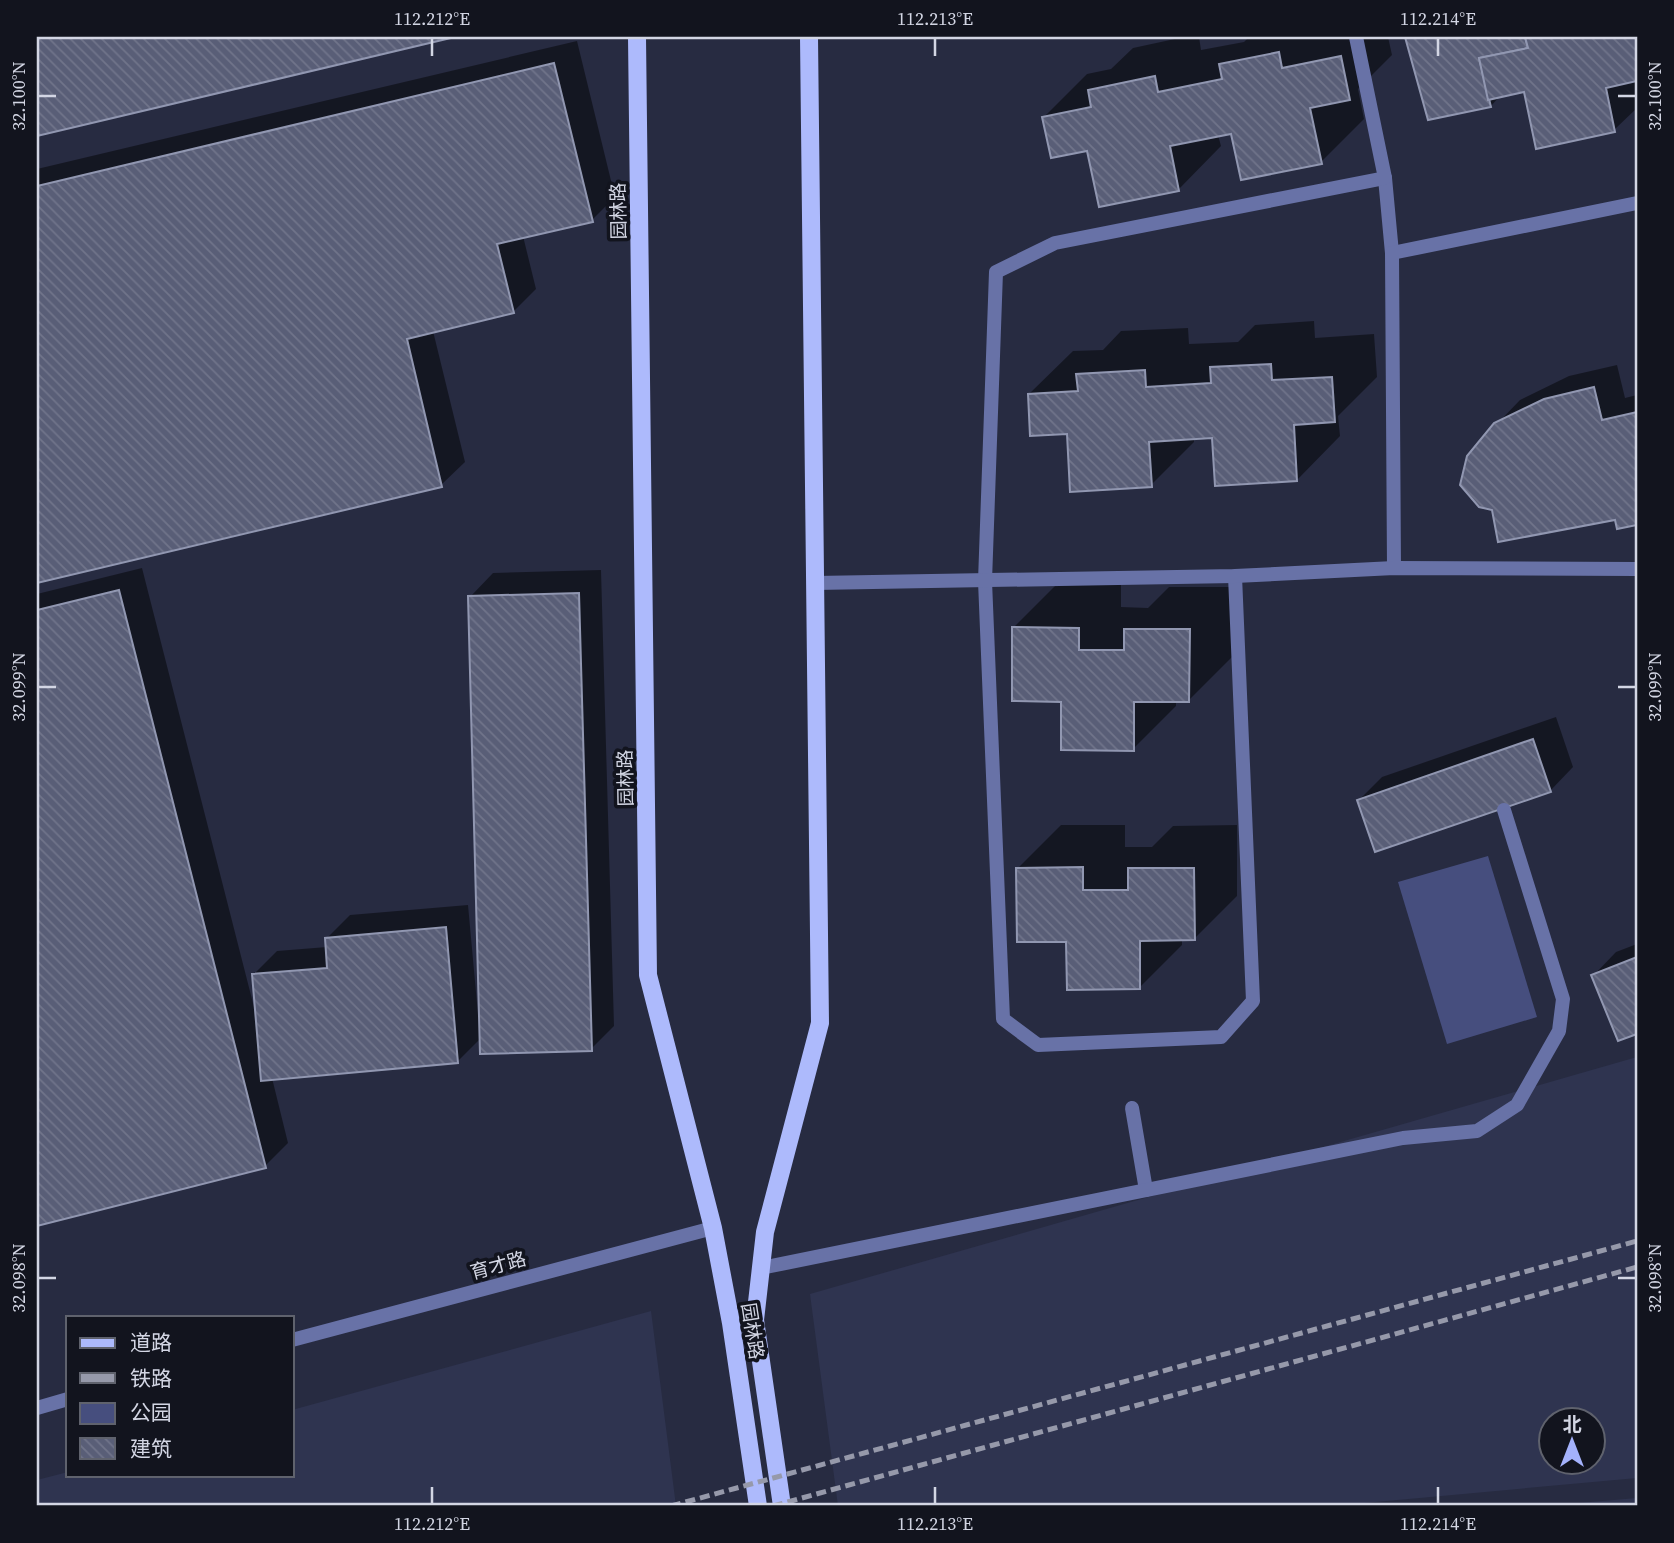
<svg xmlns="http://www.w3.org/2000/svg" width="1674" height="1543" viewBox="0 0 1674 1543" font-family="'Source Serif 4','Noto Sans SC',serif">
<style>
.built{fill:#2f3450;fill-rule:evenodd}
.park{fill:#464e7e}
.shadow{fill:#0007}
.building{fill:url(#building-back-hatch);stroke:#9197b1;stroke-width:2}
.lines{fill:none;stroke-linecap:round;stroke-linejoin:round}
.lane{stroke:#6872a7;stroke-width:14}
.street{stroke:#6872a7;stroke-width:14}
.primary{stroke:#adbafc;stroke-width:18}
.rail{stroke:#9699aa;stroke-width:5;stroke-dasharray:10 5;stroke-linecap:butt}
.ticks{fill:none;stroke:#d3d6e4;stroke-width:2.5}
.labels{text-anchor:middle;stroke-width:7;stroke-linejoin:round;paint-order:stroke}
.street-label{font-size:19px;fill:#d3d6e4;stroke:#12141e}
.neatline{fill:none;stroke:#d3d6e4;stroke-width:2.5}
.ticks-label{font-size:18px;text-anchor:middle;fill:#d3d6e4}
</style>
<defs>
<pattern id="building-back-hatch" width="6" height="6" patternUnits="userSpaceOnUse" patternTransform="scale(1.75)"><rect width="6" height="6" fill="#595e77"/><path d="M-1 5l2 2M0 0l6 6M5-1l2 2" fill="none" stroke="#70748a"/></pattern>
</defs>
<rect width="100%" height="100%" fill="#272b41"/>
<g class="built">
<path d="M1637,1057V1478L1332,1506H838L810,1294ZM1552,1420H1594V1462H1552Z"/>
<path d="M651,1311L676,1506H37V1480L68,1472V1475H292V1410Z"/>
<path d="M1637,1498V1506H1544Z"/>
</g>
<path class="park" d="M1488,856L1537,1017L1447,1044L1398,882Z"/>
<g class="shadow">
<path d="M37,37H447L37,135Z"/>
<path d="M1184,37H1199L1201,50L1244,42L1249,37H1388L1392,55L1358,89L1364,119L1321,162L1232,132L1218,135L1221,146L1178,190L1088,149L1044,117L1087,74L1111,69L1133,48Z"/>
<path d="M1407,37H1637V108L1614,130L1526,90L1501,95L1491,106L1429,118Z"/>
<path d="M577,41L615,197L592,220L523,236L536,289L513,312L433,331L465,462L441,485L37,581V169Z"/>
<path d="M1314,321L1315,338L1374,334L1377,377L1338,416L1340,436L1297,480L1214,436L1194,437V442L1151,485L1069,432L1029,394L1073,351L1103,350L1121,331L1188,328L1189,344L1238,342L1255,325Z"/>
<path d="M1617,365L1625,398L1637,395V524L1618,527L1617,518L1496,425L1520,400L1569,376Z"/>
<path d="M142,568L255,1011H257L253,975L277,951L327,947L326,939L350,915L468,905L478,1014L481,1013L470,597L493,573L601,570L614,1026L591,1049L482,1037L457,1062L272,1078L288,1143L265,1166L37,1224V594Z"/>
<path d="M1056,585H1121V607L1148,608L1169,587H1232V657L1188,701L1176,700V706L1133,749L1063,700L1013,628Z"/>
<path d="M1556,717L1573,767L1550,791L1359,800L1382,777Z"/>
<path d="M1061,825H1125V847H1152L1173,826L1237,825V896L1194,939H1182V945L1139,988L1068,940L1018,868Z"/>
<path d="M1637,944V1032L1619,1039L1593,976L1616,952Z"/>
</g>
<g class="building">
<path d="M37,37H455L37,136Z"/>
<path d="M1405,37H1525L1528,48L1479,58L1491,107L1428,120Z"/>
<path d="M1525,37H1637V81L1606,88L1615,132L1536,149L1524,92L1488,100L1479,58L1528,48Z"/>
<path d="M1279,52L1282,68L1341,56L1350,100L1310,108L1322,164L1241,180L1231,134L1170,146L1179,191L1099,207L1087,151L1051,158L1042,117L1091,107L1088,90L1155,76L1158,92L1222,79L1219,64Z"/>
<path d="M554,63L593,222L497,244L514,313L407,339L442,487L37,583V186Z"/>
<path d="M1271,364L1272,380L1332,377L1335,422L1294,425L1297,481L1215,486L1212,438L1149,442L1152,487L1070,492L1067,434L1030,436L1028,394L1078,391L1076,374L1145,370L1146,387L1211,383L1210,367Z"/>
<path d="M1594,387L1602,420L1637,412V525L1617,529L1615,520L1498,542L1492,510L1479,507L1460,485L1467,456L1494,423L1544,399Z"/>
<path d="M119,590L266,1168L37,1226V610Z"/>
<path d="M579,593L592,1051L480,1054L468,596Z"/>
<path d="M1012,627L1079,628V650H1124V629H1190L1189,702H1134V751L1061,750V702L1012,701Z"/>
<path d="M1533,739L1551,792L1375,852L1357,800Z"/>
<path d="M1083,867V890H1128V868H1194L1195,940L1140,941V989L1067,990L1066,942H1017L1016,868Z"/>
<path d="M446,927L458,1063L261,1081L252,974L327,968L325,938Z"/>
<path d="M1637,957V1034L1618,1041L1591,975Z"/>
</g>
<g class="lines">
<g class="lane">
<path d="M1385,178L1392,253"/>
<path d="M1394,568L1392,253L1637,203"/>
<path d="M1235,576L1253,1001L1221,1037L1038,1045L1003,1019L985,581L996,272L1055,243L1385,178L1356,37"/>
<path d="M815,583L1235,576L1394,568L1637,569"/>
<path d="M1132,1108L1146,1190"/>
<path d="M761,1268L1403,1138L1477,1131L1517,1105L1559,1031L1563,999L1504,810"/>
</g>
<g class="street">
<path d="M292,1340L713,1228"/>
<path d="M37,1408L68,1399"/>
</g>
<g class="primary">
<path d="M637,37L648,975L713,1228L731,1323L758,1506"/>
<path d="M782,1506L755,1320L765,1232L820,1023L809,37"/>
</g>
<g class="rail">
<path d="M671,1506L1637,1241"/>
<path d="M773,1506L1637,1267"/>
</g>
</g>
<path class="ticks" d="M432,38V56M935,38V56M1438,38V56M38,96H56M1618,96H1636M38,687H56M1618,687H1636M38,1278H56M1618,1278H1636M432,1487V1504M935,1487V1504M1438,1487V1504"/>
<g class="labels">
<g class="street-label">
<text transform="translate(618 211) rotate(-91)" y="7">园林路</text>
<text transform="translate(625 778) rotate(-91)" y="7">园林路</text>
<text transform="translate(498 1265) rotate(-15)" y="7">育才路</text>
<text transform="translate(753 1331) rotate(81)" y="7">园林路</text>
</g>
</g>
<rect width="1674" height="1543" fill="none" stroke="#12141e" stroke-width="77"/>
<rect x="66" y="1316" width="228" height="161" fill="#12141e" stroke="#5f626d" stroke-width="2"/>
<rect x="80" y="1338" width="35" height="10" fill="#adbafc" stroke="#5f626d" stroke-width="2"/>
<text x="130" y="1350" font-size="21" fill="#d3d6e4">道路</text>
<rect x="80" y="1373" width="35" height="10" fill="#9699aa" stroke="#5f626d" stroke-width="2"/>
<text x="130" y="1386" font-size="21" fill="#d3d6e4">铁路</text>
<rect x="80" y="1403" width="35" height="21" fill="#464e7e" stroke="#5f626d" stroke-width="2"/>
<text x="130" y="1420" font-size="21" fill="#d3d6e4">公园</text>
<rect x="80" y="1438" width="35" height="21" fill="url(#building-back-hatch)" stroke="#5f626d" stroke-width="2"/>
<text x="130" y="1456" font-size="21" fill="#d3d6e4">建筑</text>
<g transform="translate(1572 1441)"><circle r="33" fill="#12141e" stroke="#5f626d" stroke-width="2"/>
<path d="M0-5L12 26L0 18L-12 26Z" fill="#a4b2fc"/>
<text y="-10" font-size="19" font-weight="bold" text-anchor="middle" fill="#d3d6e4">北</text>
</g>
<rect x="38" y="38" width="1598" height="1466" class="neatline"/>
<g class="ticks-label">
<text x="432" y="25">112.212°E</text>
<text x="935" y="25">112.213°E</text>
<text x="1438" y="25">112.214°E</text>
<text transform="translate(19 96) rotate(-90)" y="6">32.100°N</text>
<text transform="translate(1655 96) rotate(-90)" y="6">32.100°N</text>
<text transform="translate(19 687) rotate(-90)" y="6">32.099°N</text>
<text transform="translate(1655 687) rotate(-90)" y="6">32.099°N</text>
<text transform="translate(19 1278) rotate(-90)" y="6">32.098°N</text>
<text transform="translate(1655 1278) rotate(-90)" y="6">32.098°N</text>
<text x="432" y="1530">112.212°E</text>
<text x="935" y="1530">112.213°E</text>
<text x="1438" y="1530">112.214°E</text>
</g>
</svg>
